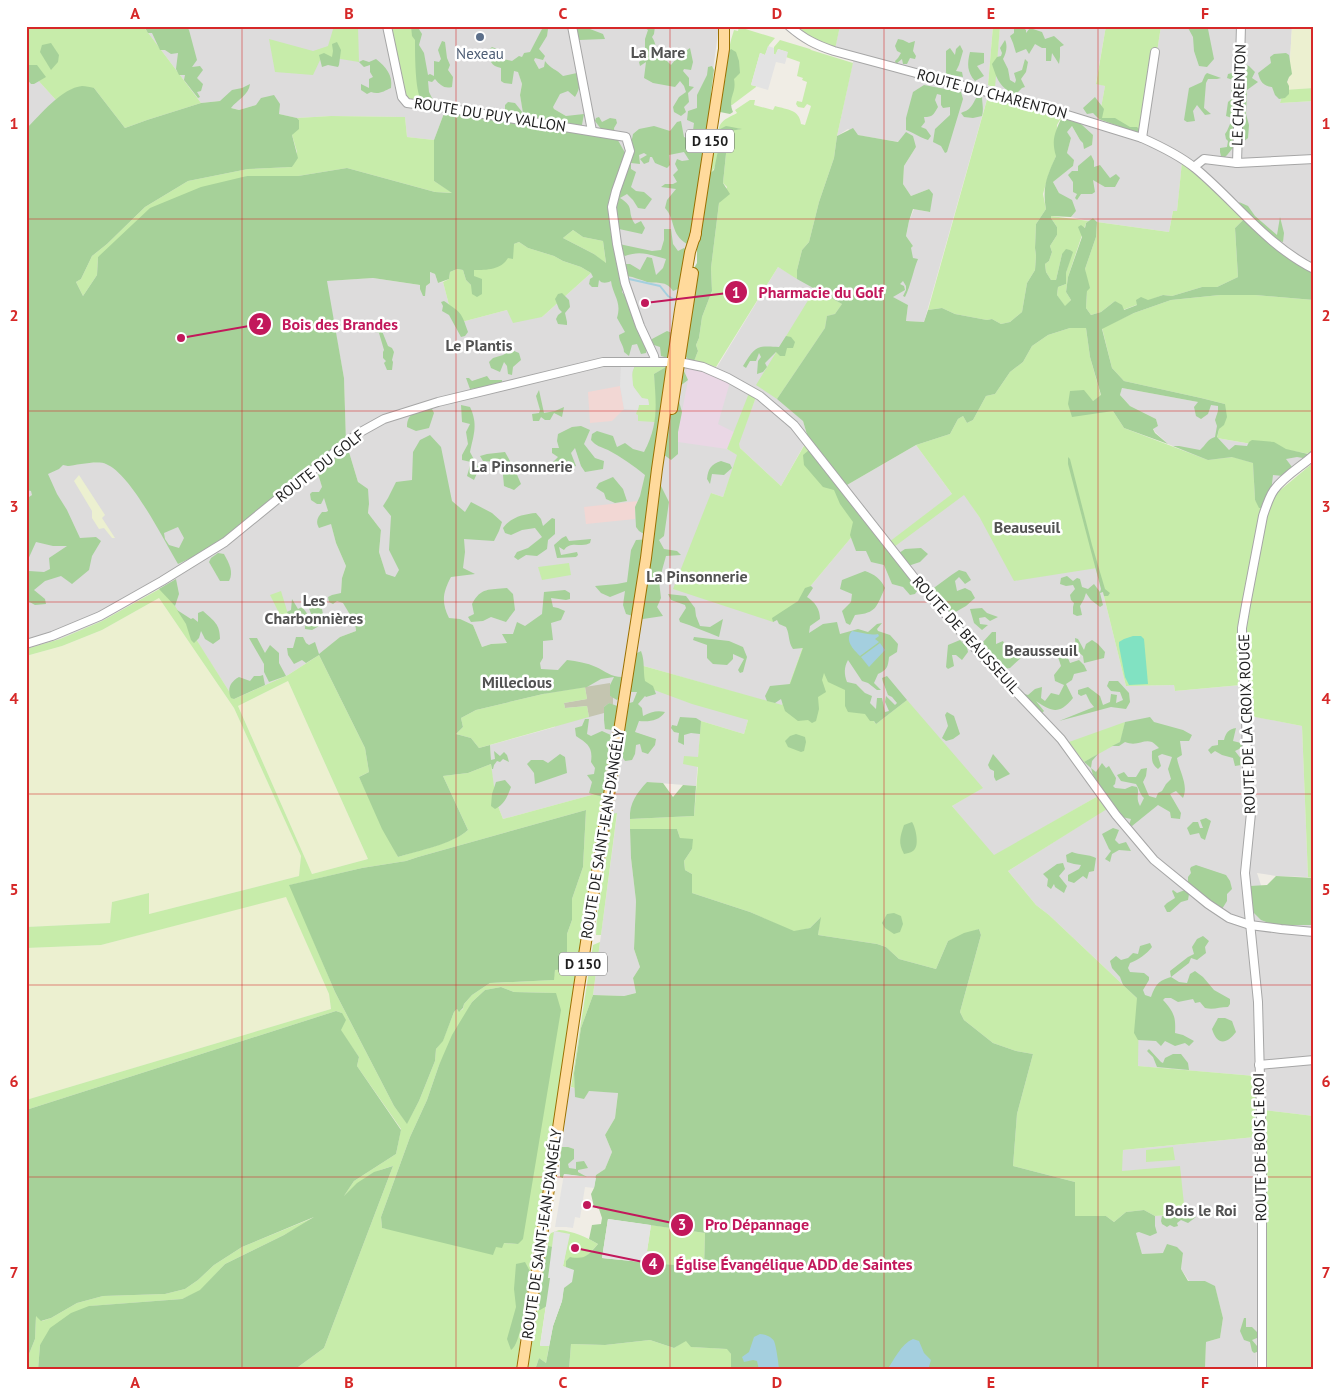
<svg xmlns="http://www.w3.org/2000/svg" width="1340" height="1396" viewBox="0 0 1340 1396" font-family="'PT Sans',sans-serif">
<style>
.residential{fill:#dddcdc}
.commercial{fill:#f2d7d4}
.industrial{fill:#ead7e5}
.construction{fill:#c4c5b0}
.farmland{fill:#ecf0d0}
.grass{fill:#c7ecaa;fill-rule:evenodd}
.forest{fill:#a6d199;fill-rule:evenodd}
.pitch{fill:#81e2c2}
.parking{fill:#e3e3e3}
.water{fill:#a4cfdf}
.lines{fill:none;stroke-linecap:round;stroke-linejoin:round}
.stream{stroke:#a4cfdf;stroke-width:2}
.minor-casing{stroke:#a6a6a6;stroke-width:10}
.major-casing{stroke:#9b7000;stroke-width:12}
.minor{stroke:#fff;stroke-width:8}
.major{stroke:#ffda9c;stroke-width:10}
.grid{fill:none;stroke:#d62828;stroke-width:1;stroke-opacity:0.55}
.service-dot{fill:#5c6f8a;stroke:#fff;stroke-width:2}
.labels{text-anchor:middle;stroke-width:5;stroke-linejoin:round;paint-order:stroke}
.shield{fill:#fff;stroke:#626262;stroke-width:1}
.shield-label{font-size:14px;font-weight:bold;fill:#1f1f1f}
.service-label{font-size:15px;fill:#4e5e75;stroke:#fff}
.street-label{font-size:15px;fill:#1f1f1f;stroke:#fff}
.neighbourhood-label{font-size:16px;font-weight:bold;fill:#525252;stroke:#fff}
.leader{fill:none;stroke:#c2185b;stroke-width:2}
.callout-dot{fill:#c2185b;stroke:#fff;stroke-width:2}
.mark-label{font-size:15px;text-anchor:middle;font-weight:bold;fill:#fff}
.callout-label{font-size:16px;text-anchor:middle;font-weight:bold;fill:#c2185b;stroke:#fff;stroke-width:5;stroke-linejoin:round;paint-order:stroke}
.neatline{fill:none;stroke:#d62828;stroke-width:2}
.grid-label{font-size:16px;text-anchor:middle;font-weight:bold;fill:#d62828}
</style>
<rect width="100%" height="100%" fill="#f0ede5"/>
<g class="residential">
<path d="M143,26H719L706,122L671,344L717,367L778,267L842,304L803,421L808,438L781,486L740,448L738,444L756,397L734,432L727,449L738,455L723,497L711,493L773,622L798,601L870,515L847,485L916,445L952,494L961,489L980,518L1097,568L1126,686L1174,685L1175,691L1241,685L1242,714L1302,726L1308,877L1276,876L1257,873L1274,925H1314V1116L1264,1110L1256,1370L1205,1369L1206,1342L1220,1338L1223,1318L1215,1287L1205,1281H1189L1181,1269L1183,1253L1142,1254L1136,1233L1155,1226V1216L1184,1214L1121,1171L1123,1150L1255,1137V1076L1137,1066L1139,1000L1049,915L1036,905L1008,871L1106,809L1098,796L994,856L952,806L982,788L876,724L807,635L782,706L630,662L748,720L744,734L701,721L696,786L647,782L630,814L631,858L636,901L634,949L640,967L633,978L636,993L624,996L593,995L617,814H607L610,790L503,819L496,801L492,775L490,745L555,727L529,641L491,644L482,647L473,625L401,624L379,552L381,530L368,513L369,504L358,482L346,442L344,378L326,281L373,278L426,286L430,283V272L435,274L438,283L443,282L454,324L507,310L542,317L591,273L617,255L610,228L616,191L580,130L566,116L554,109L542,91L539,69L534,60L524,53L518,71L522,84L520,95L524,115L505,117L446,108L434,140L407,137L405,117L331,116L297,118L279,114L256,105L239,110L231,108L220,101L201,103Z"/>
<path d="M840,26H993L988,85L994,88L1000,26H1106L1096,83L1105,86L1099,119L1144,135L1161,26H1292L1289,77L1280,103L1314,101V270L1245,218L1182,163L1177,211H1173L1169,232L1097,222L1093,218L1089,221L1071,217L1076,211L1059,193L1053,182L1073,166L1067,153L1071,138L1066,132L1072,126L1080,140L1092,135L1062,117L989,92L924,322L906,321L908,305L892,297L902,258L913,246L906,236L909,221L914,209L929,212V189L911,196L903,184L904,166L916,147L906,133L899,142L857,135L848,129L837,136L854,57L834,51Z"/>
<path d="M26,67L56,100L26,129Z"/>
<path d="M1122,388L1198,402L1225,404L1217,438L1308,454L1271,487L1168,444L1155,432L1153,428L1158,426L1156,419L1130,406L1120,395Z"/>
<path d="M120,461L317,467L336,543L346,566L342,578L341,598L355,623L356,631L340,637L319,655L288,675L234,699L162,587L102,621L60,639L26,649V466Z"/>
<path d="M569,1087L575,1088V1097L589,1091L618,1092L615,1118L605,1135L612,1152L605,1169L596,1175V1178L559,1174Z"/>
</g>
<g class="commercial">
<path d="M620,386L624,409L612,421L590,423L588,392Z"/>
<path d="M638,501L635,507V519L586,524L584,507Z"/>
</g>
<path class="industrial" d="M687,368L704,371L730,382L718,424L734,432L727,449L678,442V432L688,380L686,375Z"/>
<path class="construction" d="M610,683V696L613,697V705L609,703L604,707V713L589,717L587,706L565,708L564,703L587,699L585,687Z"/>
<g class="farmland">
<path d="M1292,26H1314V88L1285,90L1289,77Z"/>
<path d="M79,475L105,515L102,518L115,538H112L104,528L99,529L92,518V511L74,481Z"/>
<path d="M159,598L234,708L301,856L299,876L149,914V893L112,902L110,923L26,927V656L62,646L102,630Z"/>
<path d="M288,681L368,859L312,874L238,706Z"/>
<path d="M286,896L329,994L331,1009L26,1100V948L101,945Z"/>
</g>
<g class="grass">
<path d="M26,26H143L201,103L147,120L125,128L94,88L72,89L56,100L26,67Z"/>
<path d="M334,26H358L359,62L322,56L313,75L275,72L269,39L313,51L328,46Z"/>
<path d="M388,26H413L425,104L408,100L404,94Z"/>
<path d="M797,26H840L835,49C822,43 807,36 797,26Z"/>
<path d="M993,26H1000L995,88L988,85Z"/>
<path d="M1106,26H1161L1144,135L1099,119L1105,86L1096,84Z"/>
<path d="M739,27L775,38L769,45L765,55L760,53L751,85L756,86V87L732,105L725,106L723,104C724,79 726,54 734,30L738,31Z"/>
<path d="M780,40L810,49L811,50L853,63L837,136L834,158L819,202L809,242L802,250L797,270V279L778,267L716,367L694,361L698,351L696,345L699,338L702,317L712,291L711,268L719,203L727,187L723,183L727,144L730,131L740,129L735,128L720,129C720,141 719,166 710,174C713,158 714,139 720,125C723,119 732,116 737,113L735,110L750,100H755L754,105L773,110L775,106C788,110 799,109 801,124L805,125L811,106L807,104L804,108L798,107L796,104L797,101L802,102L807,82L802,80L803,78L797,76L800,62L786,57L787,52L778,49L776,55L774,54V47Z"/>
<path d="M1314,88V101L1280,103L1284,90Z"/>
<path d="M988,96L1061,118L1057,125L1056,156L1049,173L1043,194L1046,209L1036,224L1035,248L1036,256L1035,270L1027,283L1022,312L1010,322L1001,324L992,319L987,320L955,314L942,308L928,310Z"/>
<path d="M331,116L405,117L407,137L434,140V181L453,193L435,192L347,168L298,176H247L98,257L97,275L83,296L76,282L81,279L92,256L107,244L145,207L188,181L248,169L292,167L297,152L292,135L299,120L297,118Z"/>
<path d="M1182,162L1245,218L1235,228L1238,277L1217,287H1202L1172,296L1163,295L1123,310L1115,301L1101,312L1091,315L1086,308L1087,291L1085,269L1096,237L1097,222L1169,232L1173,211H1177Z"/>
<path d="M1051,216L1089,221L1086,223L1068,277L1066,292L1071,300L1065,307L1057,295L1058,287L1066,284V273L1072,252L1062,254L1056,280H1051L1046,272L1045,264L1049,261L1052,252L1050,246L1057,235V227L1051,218Z"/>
<path d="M573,230L583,237L603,241L606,264L594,254L563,238Z"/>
<path d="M519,242L528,248L554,256L563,261L581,267L591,273L542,317L513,323L507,310L454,324L443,282L449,279L450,272L457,269L463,270L466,280L471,285L474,270L514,244Z"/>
<path d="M815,289L842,304L835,314L827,316L825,328L777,399L756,385Z"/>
<path d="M1220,295H1255L1314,300V450L1310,454L1217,438L1225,404L1201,398L1124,381L1112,368L1102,328L1134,313L1171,300Z"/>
<path d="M1070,328H1086L1090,357L1101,396L1093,401L1070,391L1113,411L1124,428L1208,460L1233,457L1253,463L1255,500L1262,508L1259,515L1237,630L1241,685L1175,691L1174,685L1126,686L1097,568L1014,581L980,518L964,495L894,547L889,542L952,494L916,445L950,434L958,419L963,416L967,423L973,420L986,396L995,394L1010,372L1023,362L1032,346L1048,335Z"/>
<path d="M635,365H661L666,367L654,374L657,404L655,422L638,421V415L636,414L639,405H649L648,399H642C632,389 629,378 635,365Z"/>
<path d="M749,393L756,397L739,444L740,448L781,486L805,444L865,521L798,601L773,622L673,589L711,493L723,497L737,455L727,449Z"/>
<path d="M1314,462V878L1308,877L1302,726L1250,716L1245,636L1249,602L1259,558L1268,508L1278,492Z"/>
<path d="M569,563L571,575L542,580L538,567Z"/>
<path d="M163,587L234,699L288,675L319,655L365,748L369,772L359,777L398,857C419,850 452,844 468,830L443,776L468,773L491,764L496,801L503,819L606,791L539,1213L516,1370H294L324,1348L393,1166C370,1172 358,1182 342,1199L354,1181L396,1154L401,1129L357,1066L359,1057L340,1030L342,1013L336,1011L26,1110V1100L331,1009L329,994L286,897L101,945L26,948V927L110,923L112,902L149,893V914L299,876L301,856L234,708L159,598L102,630L62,646L26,656V649L60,639L102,621ZM288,681L368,859L312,874L238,706ZM586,810L583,867L572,899V920L567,934V969L555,970L553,980L490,983L472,995L464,1004L463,1009L460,1011L457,1009L454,1012L443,1040L436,1049L435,1061L419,1101L407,1123L394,1106L335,992L290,885L362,868L406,861L418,857ZM501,987L514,992L555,993L518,1244L503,1243L496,1247L382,1228L381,1217L410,1137L427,1100L439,1065L472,1002L485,990Z"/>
<path d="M281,591L291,624L285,625L270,595Z"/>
<path d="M807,635L876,724L907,700L983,788L952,806L994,855L1098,796L1107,809L1008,871L1036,905L1049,915L1139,1000L1138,1066L1255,1076V1137L1123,1150L1122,1171L1180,1166L1185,1214L1155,1216L1144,1210L1126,1212L1114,1222L1106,1216H1075V1182L1013,1166L1017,1114L1033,1054L1016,1051L993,1043L964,1020L960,1012L981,935L979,929L948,941L936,969L899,959L886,947L877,944L818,935L820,918L810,928L794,932L750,912L692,893V874L685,870L684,861L692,849L680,838L677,829H630V819L694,816L698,767L683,764L684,756L698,757L701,721L744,734L748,720L692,704L630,681L633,663L782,705Z"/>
<path d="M585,687L587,699L564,703L565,708L587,706L589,717L479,748L471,738L456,734L463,727L461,718L476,710L543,694Z"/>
<path d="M1125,722L1122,736L1120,742L1084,762L1069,742Z"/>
<path d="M617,813L601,935H596L597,916L612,814Z"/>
<path d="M600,942L593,995L581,1028L574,1073L575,1088L571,1087L593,945Z"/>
<path d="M1263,1110L1314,1116V1370H1264L1262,1189L1264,1169Z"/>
<path d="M1173,1147L1175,1160L1146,1162V1150Z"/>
<path d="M320,1215L284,1235L225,1264L200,1291L182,1299L90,1306L40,1345L38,1370H26L29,1354L35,1339L36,1315L42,1321L51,1318L77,1303L103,1296L165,1294L185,1289L198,1280L214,1265L242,1247Z"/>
<path d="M651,1225L705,1233L704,1268L660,1264L662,1254L647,1251Z"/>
<path d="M559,1230C573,1231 586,1237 598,1244L586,1257L566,1261V1268L563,1266L569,1234L550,1265L544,1264L549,1236L551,1233Z"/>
<path d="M542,1276L550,1278L540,1345L549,1346L546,1363L539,1358L535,1370H528Z"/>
<path d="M650,1340L674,1348L686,1340L692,1347L728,1349L731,1354V1370H569L571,1344L605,1345Z"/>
</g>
<g class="forest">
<path d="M144,26H186L189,30L197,60L192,67L200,66L203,70L197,78L203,84L201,91L197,92L200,97L198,98L184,80L185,75H179L176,69L178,53L171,54L165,50H160L152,33H148Z"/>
<path d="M411,26H417L422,34L419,45L424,53L428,75L430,74L434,76V61L439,62L441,59L438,50L442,41L445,42L447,58L450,65L448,70L453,77L452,87C444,89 440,85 435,79L432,82L428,81L429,92L435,104C430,103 424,104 421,99C415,91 415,52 415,40L412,36Z"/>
<path d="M574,26H592L590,29L603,34L605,39L579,40L576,38Z"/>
<path d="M642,26H655L654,34L652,37C658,46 654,52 659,60L665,59L671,65C676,58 683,53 690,48L693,62L691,70L684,69L683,71L689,78V86L694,87L688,93L689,102L684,107L686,112L681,116L674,112L673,107L679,97L686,92L684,86L680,81L675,87L653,83L644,78L646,62L640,66L639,62L645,57V39L648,30Z"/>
<path d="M1014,26H1021L1026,30V33L1030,28L1042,32L1045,39L1054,36L1064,45L1060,47V57L1059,64L1052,53L1051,61H1046V48H1042L1035,44L1029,54L1026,49L1016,53L1013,43L1010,36L1014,33Z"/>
<path d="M1187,26H1205L1208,29L1214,59L1207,67L1199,66L1194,51L1193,37Z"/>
<path d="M542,29H548L547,36L539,49L545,56L543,60L535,58L534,60L539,69L544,67L545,61C551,69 556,69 563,76L577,73C581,82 580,89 575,97L568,91L560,94L553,107L554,109L566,116L584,114L581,130L601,129L595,121L596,118L599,117L602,122L610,118L616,119L617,123L614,128L615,135L628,158L633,134L639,129L654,126L670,131L677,122L681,121L684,137L689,139L692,138L694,123L687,120L688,111L697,108V95L707,75L708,67L712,66L714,70L711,93L713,98L720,85L726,79L723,57L731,49L736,52L739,61L740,73L734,79C737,94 727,97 733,112L730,114L720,112L718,107L708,139L703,141L702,147L708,175L714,170L720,141V129L726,126L742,129L730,131L727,144L723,183L730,194L719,203L711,268L712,291L702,317L699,338L696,345L698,351L694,361L689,360L684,355L668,358L661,356L660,347L651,344L652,339L667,331L680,336L689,277L697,263V244L691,241L687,244C670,234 676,220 665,208L667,200L676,189L661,187L665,184H673L677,182L673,175L678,170L675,164L677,159L682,161L689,160L684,152L669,155L670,165L667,168L655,163L652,157H650L649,162L644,164L640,159L647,155L644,153L639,155L640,164L631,163V169L636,172L631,187L636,191L644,192L652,199L645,209L638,208L633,200L627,194L620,198C636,208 626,211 635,224L641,221L645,228L642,234L619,229L612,215L610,228L620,275L619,278L624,285L622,292L629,301L647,348L646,353L641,354L637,344L632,345L629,356L624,352C624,345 619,342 619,335L625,332L617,318C622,301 613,296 611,281C607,283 602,284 599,280L598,287H592L589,284L590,279L593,277L591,273L581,267L563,261L554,256L528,248L519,242L514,244L513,259L508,258C501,270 487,270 474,270V276L482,279V294L477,297L472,294L471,285L466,280L463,270L457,269L450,272L449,279L438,283L435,274L430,272V283L426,286L425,296H423L420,289V285L373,278L327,281L344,378L346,442L358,482L368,489L369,504L368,513L381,530L379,552L386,574L395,577L399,570L389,550L391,516L383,506L388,498L396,482L412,480L413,452L420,440L430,435L441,447L452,501L465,512L471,502L492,513L502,522L499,531L494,541L464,539L465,552L463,568L475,574L451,577C443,592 441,602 449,618L460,619L473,625L482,647L491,644L507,643L502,634H513L517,622L525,626L542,614L544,592L565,590L570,593V599L566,600L551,598L553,607L558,608L565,611L561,620L551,623L553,640L543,641V658L540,663L541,669L558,670L567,660C577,661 587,663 596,667C605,671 611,677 622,677L631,656L641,651C645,661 643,671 645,681L653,686L656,694L646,697L645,696L638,704L642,708L643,716C651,712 657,710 665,712C659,721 649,722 639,721L635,732L656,739L655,745L648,754L642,752L640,744L636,745L635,754L632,760L625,761L618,750L625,745L620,737L626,704L633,702L637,692H625L617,700L610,696V685L614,677L601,679L587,687L543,694L476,710L461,718L463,727L456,734L471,738L479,748L490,745L491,760L495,759L494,751L500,756L504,752L507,755L509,762L503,759L500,762L497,761L494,765L493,769H492L491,764L468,773L443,776L468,830C451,845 420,850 398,857L382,829L359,777L369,772L365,748L319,655L306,663L302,660L294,664L288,655L287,648H293L296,637H303L306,643L309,645L315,642L319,654L340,637L356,631L355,623L343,603L337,601L333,604L329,602L328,597L332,595L341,593L342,578L346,566L336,543L331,524L319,528C315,521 318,517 322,512H326L328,511L324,498L321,504H317L311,500L310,494L312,492H319L322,487L316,467L225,542L178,564C163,539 131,474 106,464C99,460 76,465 68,466L63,465L59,469L48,474L57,494L67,510L80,538L96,537L101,541L92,556L89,570L72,584L61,576L45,581L34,590L45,599L46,604L35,605L26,600V567L29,571L44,572L50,569L49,558L67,546H53L36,542L26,564V499L32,495L31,491L26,490V129C40,115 62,88 82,86C86,86 90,87 94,88L125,128L147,120L201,103L220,101L232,90L242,88L250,84C249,95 237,100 231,108L239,110L256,105L261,98L274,95L280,104L279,114L297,118L299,120V129L292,135L298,158L292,167L248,169L188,181L145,207L107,244L92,256L81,279L76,282L83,296L97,275L98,257L150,208L201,187L247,176H298L347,168L435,192L452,193L434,181V140L446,108L505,117V105L508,102L515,103L523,113L520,95L522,84L518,72L514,71L512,84L504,83L501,81V68C491,66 490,61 487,51L492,47L502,51L503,59L512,61L519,56L522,57L524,53L530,52ZM573,230L583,237L603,241L606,263L594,254L563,238ZM178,527L184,538L179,548L169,545L165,539L164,533Z"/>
<path d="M898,39L903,40L909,43L915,41L913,51L916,56L915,59L910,58L907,64H903L902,59L896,64L895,61L898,58L901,53L897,51L895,46Z"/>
<path d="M1005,40C1008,46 1006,54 1003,59L1008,69L1010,80L1015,83L1016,80L1014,73L1022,70L1025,59L1028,62L1026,72L1021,79L1025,87L1022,88L1015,95C1000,87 997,80 992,64L997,57L1001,56L1002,53L1000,48Z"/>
<path d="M337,42L341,50L339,65L338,67L328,65L322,67L319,55L324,53L332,57L333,51L332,44Z"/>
<path d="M51,43L59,55L58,62L51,70L40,52L42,45Z"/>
<path d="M960,45L963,51L959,65L956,71L962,72L963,77L946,74V51L950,48L955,55L956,49Z"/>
<path d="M970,52L984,53V63L977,66L984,76L975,81C967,72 967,64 970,52Z"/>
<path d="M1286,53L1289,55L1292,74L1289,77L1287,82L1289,86V94L1285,98L1279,99L1275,95L1272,87C1263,86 1260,81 1258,73L1271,63L1270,57L1274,54Z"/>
<path d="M376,59C386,67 393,75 391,88C384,91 379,95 371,92L367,94L361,90V84L369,88V79L373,77L370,72V65L364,67L359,62L363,60L369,62Z"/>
<path d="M1243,64L1249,66L1255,72L1252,78L1258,82L1247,90L1246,114L1249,125L1248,138L1242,143L1235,142L1234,147C1230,150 1229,154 1225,157L1221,156L1220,152V148L1227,147L1228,141L1226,139L1225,134L1227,131L1230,124L1236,121L1240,104L1234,108L1232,118L1226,116L1228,102L1233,98V94L1231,91L1233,87V80L1227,78L1228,74L1232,73L1237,76Z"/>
<path d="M26,65H37L46,77L34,84H31L26,78Z"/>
<path d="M1207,73L1221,78L1217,79H1208L1206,83L1204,108L1211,114L1205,115L1197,105L1193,111L1195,121L1187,122L1184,120L1189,88L1202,82L1205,75Z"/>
<path d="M924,85L961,92L963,99L947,152L945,153L941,146L933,142L935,129L950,115V107L943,108L941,105V95L937,94L935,100L938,107C933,115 933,117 924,117L925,122L921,127L926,129L931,136L928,140C918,137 915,133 906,130V118L913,92Z"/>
<path d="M979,94L982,96C982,103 984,109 982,116L973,118L964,117L961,113L963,112C973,109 973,101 979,94Z"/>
<path d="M1095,97L1104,109L1102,118H1115L1130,127H1137L1140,130L1138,133L1099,119L1093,113L1087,114L1083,108Z"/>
<path d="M1062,117L1081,124L1093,135L1092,145L1084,149L1083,143L1080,140L1072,126L1067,132L1071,138L1067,153L1074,160L1073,166L1053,182L1059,193L1072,200L1076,211L1071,217L1051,216V218L1057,227V235L1050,246L1052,252L1049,261L1045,264L1046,272L1051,280H1056L1062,254L1066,249L1070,250L1073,252L1066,273V284L1058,287L1057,295L1065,306L1071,300L1066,292L1068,277L1082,237L1078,227L1081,225L1085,228L1086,223L1093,218L1097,222L1096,237L1085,269L1090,288L1087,291L1086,308L1091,315L1101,312L1115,301L1122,305L1124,310L1137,305L1136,300L1141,297L1148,300L1163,295L1172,296L1202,287H1217L1238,277L1235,228L1245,218L1314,270V300L1255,295H1220L1171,300L1134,313L1102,329L1112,368L1124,381L1201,398L1225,404L1227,417L1224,425L1219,429L1217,437L1229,450L1235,445L1247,446L1249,442L1252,440L1274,442L1286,449L1308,454L1303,458L1297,457L1286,459L1292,467L1290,472L1283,476L1273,475L1271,492L1262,508H1259L1255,500L1253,463L1232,457L1208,460L1173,446H1179L1200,450C1206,445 1207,439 1215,437L1217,426L1215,420L1218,411V406L1211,405L1208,414L1201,419L1196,416L1194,407L1198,402L1122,388L1120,395L1130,406L1156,419L1158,426L1153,429L1155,433L1168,444L1124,428L1113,411L1072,417L1068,404L1070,391L1084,390L1093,401L1101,395L1090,357L1086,328H1070L1048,335L1032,346L1023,362L1010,372L995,394L986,396L973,420L967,423L963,416L958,419L950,434L916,445L847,485V497L899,553L905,549L921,548L928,554L920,562L908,566L919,588L915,594L910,595L903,587L892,584L884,565L871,562L866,551H856L850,535L853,522L840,504L834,490L823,487L804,465L803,455L809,450L808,438L803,421L777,399L825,328L827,316L835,314L842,304L797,279V270L802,250L809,242L819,202L834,158L837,136L853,128L858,135L898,142L906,132L913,136L916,147L904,166L903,184L911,196L929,189L933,194L930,212L913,209L909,221L906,236L913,246L911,248L913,258L918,259C913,271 911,285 905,297L903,296L906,290V286L903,281L900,284L904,286L905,290L893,297L908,305L906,321L924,322L928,310L942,308L955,314L987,320L992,319L1001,324L1010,322L1022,312L1027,283L1035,270L1036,256L1035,248L1036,224L1046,209C1042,187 1047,176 1056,156C1051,140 1055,132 1062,117Z"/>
<path d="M1091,155L1094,161V167L1100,165L1110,178L1116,174L1120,178L1115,187H1105L1093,180L1095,192L1092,194H1081L1077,200L1075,198L1077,194L1073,192V182L1068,175L1072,171H1078V166Z"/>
<path d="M1239,202L1248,206L1255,216L1277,235L1280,217L1284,233L1283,242L1279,241L1244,210Z"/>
<path d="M664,229H671L673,244L678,251L684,248L686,250L680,288L673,291C666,280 658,284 647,282C641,280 634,277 627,276L625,271L626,264H630L640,270L647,257L652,258L656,275L663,268L666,259C650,255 641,250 625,256L621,253L619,244L652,251L661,250L664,240Z"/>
<path d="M562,293L569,300L570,307L565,313L567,322V325L558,324L556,319L558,315L562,312L559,309L555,299L558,294Z"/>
<path d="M444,301C461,313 461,311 468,332L465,336L461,337L449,315L442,311L443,306L441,302Z"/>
<path d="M377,328L382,331L388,346L392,348L394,352L392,360L393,362L392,370H387L384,363L386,361L383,358V352L384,350L379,333L376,332L375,329Z"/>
<path d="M786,336L791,337L795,342L793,348H787L785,356H780L776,352L765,363L767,367L763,372L757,374L758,361L761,357L759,353L756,361H750L746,368L743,366C755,347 756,345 779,347Z"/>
<path d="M512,350L519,353L521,360L513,367L512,375L508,374L507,366L504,362L500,372L491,368L489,362L493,358L503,355Z"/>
<path d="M666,367L683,369L688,380L680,386L678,398L682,412L678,432V454L671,460L663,454L654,472L669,502L664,536L659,540L664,549L677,551L681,555L666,556L659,581L661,598L657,607L663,616L643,619L626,614L623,605L625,591L610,597L601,593L595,586L617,584L627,582L631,550L636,540L652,539L639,531L636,527L635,507L640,496L645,475C634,466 621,457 608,450C601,447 596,446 591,440L592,434L597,431L613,436L617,447L625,443L633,449L644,452C659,424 656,404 654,374Z"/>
<path d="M487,376L490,380H502V382L486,387L470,389L466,378H469L472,381Z"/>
<path d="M539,390L544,413L555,411L564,407L562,417L554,413L550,420H545L541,417L539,421H533L532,414L539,413L540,410L536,396Z"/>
<path d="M461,405L470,407C478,424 474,434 470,452L479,469L474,480L467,476L471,462L462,460V455L468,444L466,432L470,424L462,422Z"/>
<path d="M431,407L434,413L429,428L416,431L407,427C407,411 419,412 431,407Z"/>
<path d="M581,426L590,430L584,444L595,458L604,461L603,469L585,472L581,466L575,448L571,453L576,466L572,467L569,461L564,462L554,470L552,463L558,457L552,453V448H559L557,441L558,434L572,427Z"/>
<path d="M505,452L515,470L521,484L514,490L504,486L503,475L497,462L483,461L480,456L487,454Z"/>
<path d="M1068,457L1070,459L1092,545L1105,589L1110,593L1108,596H1104L1103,592L1100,593L1103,605L1100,607L1091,600L1086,593L1084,599L1080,606L1082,615L1077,616L1073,614V607L1074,603L1071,600L1070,595L1075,589L1073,585L1066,586L1060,584L1061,578L1067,576L1073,581L1077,578L1080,579L1082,587L1088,589L1094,584L1100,592L1101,589L1068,464Z"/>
<path d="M721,461L730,464L732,468L724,475L712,474L710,484L707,479C708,469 711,464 721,461Z"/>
<path d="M613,477L623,489L627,501L615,503L606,499L604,493L596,488L599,483Z"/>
<path d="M536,513L541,519L543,526L552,518L555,519V534L548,540L547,549L537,556L526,555L518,560L514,557L517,552L528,548L542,537L535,528L522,530L511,535L505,533L503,528C511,517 524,514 536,513Z"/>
<path d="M566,536L569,541L591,539L590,543C588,544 585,545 582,545C575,545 569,543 564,550L559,547L561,555L577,552L578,555L576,557L557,558L554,545L562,538Z"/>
<path d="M218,553L224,554C229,563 234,572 229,581H220L209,562L211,558Z"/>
<path d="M959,570L966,572L971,580L965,584L959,577L955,581L957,591L965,588L971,591L975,598L966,606L952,614L931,590C941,583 949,576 959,570Z"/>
<path d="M865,571C874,574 881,579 885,588C876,607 877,613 855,615L850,625L846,623L842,611L851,602L852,594L840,589L842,580Z"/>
<path d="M176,579L179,594L175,606L159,589Z"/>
<path d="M811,586L813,588L807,597C815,602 820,609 820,619L810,626L809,633L823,624L837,622L840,634L858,629L868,632L877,624L882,623L877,629L878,631L890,635L898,644L897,652L889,657C888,667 887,670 878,674L874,683L881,690H877L868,683L862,681L848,660C844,667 844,674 847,682L856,684L865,693L872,696L870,703L876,709L877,698H882L885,712L889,711L885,702L886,696L895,705L897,703L892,697L888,695L883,682L882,678L887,676L907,700L876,724L874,721H870L865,714L848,712L845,706V690L828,682L824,673L822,680L826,692L818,697L819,709L816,721L812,723L808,720L798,721L785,711L781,699L775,703L767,701L765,696L770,686L790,684L803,648L793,649C788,642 790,635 786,627L779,624L777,620L773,622L772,618L798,601L805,588Z"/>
<path d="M507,588L513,594L515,610L506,622L491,617L483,621L471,622L468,617L474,614L472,604C481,587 489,590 507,588Z"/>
<path d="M668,594L686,596L695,608L696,616L700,626L710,627L723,619L719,637C706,632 693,626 680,622L679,619L686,608L685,605L671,600Z"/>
<path d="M292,599L298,609L302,607L306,612L309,618L312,616L308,606L310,604L322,609L324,619L321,625L312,630L305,629V617L301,620V626L294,618H289L287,612L291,610Z"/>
<path d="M982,608L987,613L998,617L990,621L985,617L979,618L980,624L988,625L982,630L974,623L970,609Z"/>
<path d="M177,610L191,619L193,618L198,622V613L203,611C214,621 220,624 220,639L213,644L205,639L201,631L199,638L194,643L191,640L186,624Z"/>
<path d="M992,632H996V644L1003,641L1010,655L1020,652L1025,654L1010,668L1004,669C994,662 987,654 983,642Z"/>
<path d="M694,637L729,641L743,647L747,657L743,672L740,673L738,670L744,659L733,654V659L727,665L713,664L707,658V645L693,640Z"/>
<path d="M249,638H257L265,653L270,645L279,653V663L286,676L269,682L264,672V664Z"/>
<path d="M1075,638L1078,639L1084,650L1086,644L1092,640L1098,644L1105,652L1104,658L1084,663L1083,656L1076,650Z"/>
<path d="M960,640L967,647L968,652L962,660L956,655H952L954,666L948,669L946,667L948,645Z"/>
<path d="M1065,651L1070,663L1079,660L1084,665L1087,671L1074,674L1072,680L1066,684L1073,698C1059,715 1052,712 1036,701L1044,711L1042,713L1021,693L1028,695L1035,689L1042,687L1041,698L1045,701L1051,693L1059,695L1064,685L1055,681L1054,675L1061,666L1058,657Z"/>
<path d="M263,675L265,685L234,699L231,698C227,689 230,682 239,677L250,681L254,676H260Z"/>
<path d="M1109,681H1118L1129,693L1130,702L1126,709L1111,707L1059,721L1094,707L1090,702L1086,694L1081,696L1078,694V690L1088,687L1100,696L1103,705L1110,702L1111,694L1117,695L1116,703L1123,700L1120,692L1111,691L1107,686Z"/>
<path d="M609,703L620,707L617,722L612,730L605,729L604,720V707Z"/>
<path d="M947,712L954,716L960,734L953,739L946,741L942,738L948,726L945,715Z"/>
<path d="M680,717L696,718L701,721L700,734L691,733L684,735V745L678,742L679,733L674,732L671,728L672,725L677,726Z"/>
<path d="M1150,717L1154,722L1183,730L1192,735L1189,741H1180L1182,755L1177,758C1179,771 1189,785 1183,798L1176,791L1170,794L1181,813L1180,819L1171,818L1170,812L1158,805L1132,826L1129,825L1131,819L1122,817L1093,775L1091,768L1084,762L1098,754L1092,761L1091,768L1096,772L1102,763L1106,768L1109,766L1116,778L1115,784L1113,786L1115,788L1125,789L1132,786L1137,787C1140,793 1135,797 1140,806L1144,798C1140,795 1139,788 1136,784L1121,781L1117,775L1124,772L1128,777H1136L1141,769L1147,768L1146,776L1143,782L1149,796L1156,798L1158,793L1162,791L1166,784L1171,779L1168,769L1172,757L1162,754L1158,756L1161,766L1158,769C1151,764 1152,759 1152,751L1159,748C1157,746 1155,744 1152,742C1143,739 1137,747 1125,742L1119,746H1112L1120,742L1125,722Z"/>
<path d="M585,719H589L587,734L591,736L602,731L613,736L611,741L615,747L608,794L603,797L589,793L592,782L587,775L594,774L595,768L591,762C593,747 588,744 576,736L575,728L582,726Z"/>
<path d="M1236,728L1233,741L1241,743L1243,747L1235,751L1242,760L1241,765L1235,766L1233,758L1222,755L1215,751L1211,754L1208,750L1212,746L1218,745V740H1224C1226,732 1229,729 1236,728Z"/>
<path d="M796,734L805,737L806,742L804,751L801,752L788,747L785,741L790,736Z"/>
<path d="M560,754L565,757L567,773L535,784L534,773L527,764L531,760H543L548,763Z"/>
<path d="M993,754L1010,774L996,781L994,777V771L990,769L988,765Z"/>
<path d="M505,780L511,787C507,797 505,804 495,809L491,806L492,794L496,782Z"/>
<path d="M647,782L663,783L673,797L683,785L696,786L694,816L630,819C629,803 637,793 647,782Z"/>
<path d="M586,810L583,867L572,899V920L567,934V969L555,970L554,980L490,983L472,995L464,1004L463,1008L459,1012L457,1009L454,1012L443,1041L436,1049L435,1061L419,1101L407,1124L394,1106L335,992L289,885L362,868L406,861L418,857Z"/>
<path d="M1206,818L1211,821L1205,840L1201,838L1199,833L1190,835L1187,828L1193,822H1198L1200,828H1203L1200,820Z"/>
<path d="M912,822C916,828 920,847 913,851C910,853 907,853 904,854C898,843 900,837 904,825Z"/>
<path d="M1113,828L1119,830L1115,840L1119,844L1126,842L1131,851L1119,850L1112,854L1110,862L1105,859L1111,851L1109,849L1102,834Z"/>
<path d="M630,829H677L680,838L693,839L692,849L684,861L685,870L692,874V893L750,912L794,931L810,928L821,917L818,935L877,944L886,947L899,959L936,969L948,941L964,933L979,929L981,935L960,1012L964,1020L993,1043L1016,1051L1033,1054L1017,1114L1013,1166L1075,1182V1216H1106L1114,1222L1126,1212L1144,1210L1155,1216V1226L1157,1233L1150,1236L1139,1232L1136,1233L1142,1254L1163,1253L1167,1244L1177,1247L1183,1253L1181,1269L1188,1281H1205L1215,1286L1223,1318L1220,1338L1206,1342L1205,1369L1218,1370H731V1354L727,1349L691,1347L686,1341L674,1348L650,1340L605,1345L571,1344L569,1370H535L539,1358L546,1363L553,1326L562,1301L566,1268V1261L570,1257C586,1260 588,1255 598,1244L589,1239L592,1225L601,1224L602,1218L599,1209L594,1207L591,1194L594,1188L596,1175L605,1169L612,1152L605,1135L615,1118L618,1093L589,1091L584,1099L575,1097L574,1073L581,1028L593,995L624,996L636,993L633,978L640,967L634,949L636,901L631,858ZM608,1219L705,1233L704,1268L602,1258Z"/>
<path d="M1072,852C1080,855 1088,854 1096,858L1094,871L1089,872L1087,879L1083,876L1074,883L1068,881V875L1079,869L1081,865L1074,864L1067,862L1066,855Z"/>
<path d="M1063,863L1065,869L1059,876L1067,886L1064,893L1055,887L1054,884L1051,889L1047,886L1048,879L1043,874L1057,864Z"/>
<path d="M1196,865L1226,875L1230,881L1232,889L1227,894V901L1222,909L1208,899L1188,883V877L1191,873L1190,869L1191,867Z"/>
<path d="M1276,876L1314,878V925H1274L1261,920L1252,911L1250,886L1267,885Z"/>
<path d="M1173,890L1177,893L1185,890L1189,894L1188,900L1181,902L1170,912H1167L1164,906L1167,903L1175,898L1172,891Z"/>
<path d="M894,913L901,916L903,924L900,932L894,934L885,928L882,923L887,914Z"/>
<path d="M1203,936L1209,941L1205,947L1206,953L1197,960L1191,958L1189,963L1171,977L1179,982L1187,983L1190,974L1195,971L1203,977L1214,990L1230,999V1004L1228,1007C1219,1007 1214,1010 1205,1008L1200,1002L1195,1003L1193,999L1178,1002L1171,998H1165L1163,1000C1174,1012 1176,1017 1175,1033L1183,1035L1194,1041L1189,1046L1185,1043L1175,1046L1165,1041L1161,1046L1156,1041L1138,1040L1134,1033L1137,998L1123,985L1120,977L1112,968L1110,961L1116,956L1121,960L1128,958L1133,953L1138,954L1140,946L1150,943L1152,947C1147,954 1138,960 1130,963L1128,968L1130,972L1144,973L1149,977V980L1143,990L1145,995L1151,997C1156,984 1158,981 1171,977L1170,971L1188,957L1194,954L1192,947L1197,939Z"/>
<path d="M501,987L514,992L556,993L561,1010L523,1239L518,1244L504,1243L502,1248L496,1247L493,1255L382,1228L381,1217L410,1137L427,1100L439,1065L452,1035L472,1002L485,990Z"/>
<path d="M336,1011L342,1013L346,1020L341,1030L359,1057L357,1066L401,1130L396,1154L354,1181L344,1196L357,1183L374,1172L393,1166L324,1348L294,1370H38L40,1345L50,1328L71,1313L89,1306L182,1299L200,1290L225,1264L284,1235L314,1217L242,1247L214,1265L198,1280L185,1289L165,1294L103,1296L77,1303L51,1318L41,1321L36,1316L35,1339L29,1354L26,1368V1110Z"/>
<path d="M1218,1018H1225L1232,1021L1236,1032C1227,1044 1217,1046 1212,1029Z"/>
<path d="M1149,1049L1161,1062L1163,1063L1165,1058L1173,1054H1181L1188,1063L1189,1070L1157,1067L1153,1057L1147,1051Z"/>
<path d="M562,1147H568L574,1149V1159L568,1164L569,1168L576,1169V1162L584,1161L588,1168L578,1170V1172L587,1177L564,1174L563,1178L560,1177V1162L556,1155L559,1149Z"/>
<path d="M1185,1214L1196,1217L1188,1223L1181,1220L1177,1223L1178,1226L1174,1227L1170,1225L1167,1227L1162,1224L1161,1221L1162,1216Z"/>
<path d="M545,1245L552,1247L551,1258L552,1278L547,1306L540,1310L533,1307L536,1288L541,1283L542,1277L538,1266Z"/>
<path d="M525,1262L533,1277L532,1285L528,1289C525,1302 521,1344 511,1350L507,1339L516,1307L514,1289L516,1264Z"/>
<path d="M1244,1318H1246V1327H1252L1257,1332V1338L1252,1340L1257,1346V1352L1254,1353L1252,1351L1250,1342L1244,1340L1240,1331Z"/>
</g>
<path class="pitch" d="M1133,636H1141L1144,639L1148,684L1129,685L1125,677L1119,646V642L1124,639Z"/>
<g class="parking">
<path d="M768,46L774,48V54L775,55L778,49L788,52L785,64L776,62L768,90L751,85L760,53L765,55Z"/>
<path d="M621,364L635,365L632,372L633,386L642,398L648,399L649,405H639L638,410L624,409L620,386Z"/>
<path d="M564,1174L596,1178L594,1188L585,1187L580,1218L575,1217L573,1228L566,1227H555Z"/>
<path d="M608,1219L651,1225L647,1251L662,1254L660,1264L602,1258Z"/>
<path d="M554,1231L570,1234L563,1266L574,1270L572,1282L564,1288L562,1301L553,1326L549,1346H540L550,1278H548Z"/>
</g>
<g class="water">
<path d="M852,631C861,632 869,636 878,634L879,636L875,639L879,642L860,656C853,649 844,640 852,631Z"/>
<path d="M880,643L885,650L869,667L861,657Z"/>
<path d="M760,1334C765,1334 772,1337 774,1341C776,1345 779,1365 779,1370H759L757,1361L753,1360L744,1362L742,1357L749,1352L754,1337Z"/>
<path d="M913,1339L919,1341L924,1353L931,1360L928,1370H887C894,1360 901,1344 913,1339Z"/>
</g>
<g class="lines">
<path class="stream" d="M629,279L660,286L668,296L673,299"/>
<g class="minor-casing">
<g id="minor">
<path d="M387,26L402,97L407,103L446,108L626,137L630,151L616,191L612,207L617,244L625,283L640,326L654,356L655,362"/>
<path d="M572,26L592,131"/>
<path d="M789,26C804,39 816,45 834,51L1035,105L1142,138C1160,146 1179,155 1195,168C1235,201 1266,245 1314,269"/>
<path d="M1142,138L1155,52"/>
<path d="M1237,163L1241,26"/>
<path d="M1194,167L1204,159L1237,163L1314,159"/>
<path d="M26,644L52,636L100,616L162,581L225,542L357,434L384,419L438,402L603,362H672L684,363L703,367L728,378L760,396L794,425L916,580L980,654L1061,739L1116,815L1154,860L1165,869L1208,904L1229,918L1250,925L1281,929L1314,932"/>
<path d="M1259,1065L1314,1060"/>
<path d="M1262,1370V1154L1258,1002L1245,873L1251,813L1247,766L1246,712L1242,648V628L1246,605L1263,516C1266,507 1269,497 1274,490C1284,476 1302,466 1314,455"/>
</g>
</g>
<g class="major-casing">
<g id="major">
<path d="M695,238L724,49V26"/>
<path d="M672,409L693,273"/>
<path d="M522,1370L579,987L646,558L657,469L680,310L690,252L696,233"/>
</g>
</g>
<use href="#minor" class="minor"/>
<use href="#major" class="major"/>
</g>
<path class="grid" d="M242,26V1370M456,26V1370M670,26V1370M884,26V1370M1098,26V1370M26,219H1314M26,411H1314M26,602H1314M26,794H1314M26,985H1314M26,1177H1314"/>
<circle class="service-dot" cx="480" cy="37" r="5"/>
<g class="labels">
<g class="shield">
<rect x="686" y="129.5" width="48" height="23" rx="4"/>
<rect x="559" y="952.5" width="48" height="23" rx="4"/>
</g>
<g class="shield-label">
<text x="710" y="146">D 150</text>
<text x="583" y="969">D 150</text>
</g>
<g class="service-label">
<text x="480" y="59">Nexeau</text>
</g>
<g class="street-label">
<text transform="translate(992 94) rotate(15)" y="5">ROUTE DU CHARENTON</text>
<text transform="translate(1239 95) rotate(-88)" y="5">LE CHARENTON</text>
<text transform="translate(490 115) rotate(9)" y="5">ROUTE DU PUY VALLON</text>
<text transform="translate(320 466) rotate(-38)" y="5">ROUTE DU GOLF</text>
<text transform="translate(966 635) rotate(48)" y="5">ROUTE DE BEAUSSEUIL</text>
<text transform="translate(1247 724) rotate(-92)" y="5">ROUTE DE LA CROIX ROUGE</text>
<text transform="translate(603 834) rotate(-81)" y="5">ROUTE DE SAINT-JEAN-D'ANGÉLY</text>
<text transform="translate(1260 1147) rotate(-91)" y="5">ROUTE DE BOIS LE ROI</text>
<text transform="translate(542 1234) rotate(-82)" y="5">ROUTE DE SAINT-JEAN-D'ANGÉLY</text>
</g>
<g class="neighbourhood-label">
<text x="658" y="58">La Mare</text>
<text x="479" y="351">Le Plantis</text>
<text x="522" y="472">La Pinsonnerie</text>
<text x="1027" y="533">Beauseuil</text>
<text x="697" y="582">La Pinsonnerie</text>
<text x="314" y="606">Les<tspan x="314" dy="18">Charbonnières</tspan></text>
<text x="1041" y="656">Beausseuil</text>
<text x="517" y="688">Milleclous</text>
<text x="1201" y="1216">Bois le Roi</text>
</g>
</g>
<path class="leader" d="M645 303L736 292M181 338L260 324M587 1205L682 1225M575 1248L653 1264"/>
<g class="callout-dot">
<circle cx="645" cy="303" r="5"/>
<circle cx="181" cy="338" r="5"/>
<circle cx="587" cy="1205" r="5"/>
<circle cx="575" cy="1248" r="5"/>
<circle cx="736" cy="292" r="12"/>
<circle cx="260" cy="324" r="12"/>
<circle cx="682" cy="1225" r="12"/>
<circle cx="653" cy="1264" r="12"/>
</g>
<g class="mark-label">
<text x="736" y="298">1</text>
<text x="260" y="329">2</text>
<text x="682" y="1230">3</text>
<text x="653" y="1269">4</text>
</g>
<g class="callout-label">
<text x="821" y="298">Pharmacie du Golf</text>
<text x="340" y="330">Bois des Brandes</text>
<text x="757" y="1230">Pro Dépannage</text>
<text x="794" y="1270">Église Évangélique ADD de Saintes</text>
</g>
<rect width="1340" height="1396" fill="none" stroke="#ffffff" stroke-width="55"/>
<rect x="28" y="28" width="1284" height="1340" class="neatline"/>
<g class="grid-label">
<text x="135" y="19">A</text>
<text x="349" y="19">B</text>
<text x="563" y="19">C</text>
<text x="777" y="19">D</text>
<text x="991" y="19">E</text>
<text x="1205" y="19">F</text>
<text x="14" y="129">1</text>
<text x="1326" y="129">1</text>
<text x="14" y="321">2</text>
<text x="1326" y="321">2</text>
<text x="14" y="512">3</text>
<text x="1326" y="512">3</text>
<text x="14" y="704">4</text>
<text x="1326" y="704">4</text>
<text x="14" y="895">5</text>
<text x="1326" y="895">5</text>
<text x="14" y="1087">6</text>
<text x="1326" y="1087">6</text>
<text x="14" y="1278">7</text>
<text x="1326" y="1278">7</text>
<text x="135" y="1388">A</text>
<text x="349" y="1388">B</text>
<text x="563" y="1388">C</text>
<text x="777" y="1388">D</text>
<text x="991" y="1388">E</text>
<text x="1205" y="1388">F</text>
</g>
</svg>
